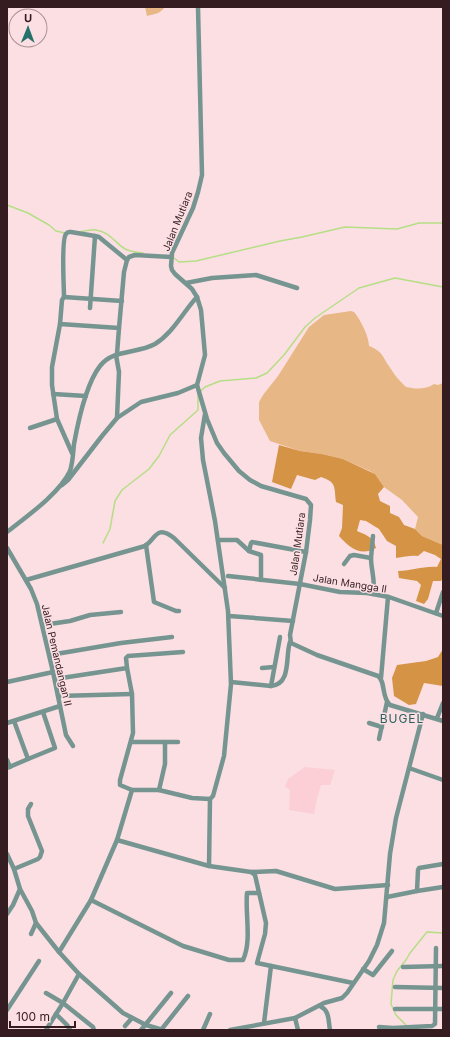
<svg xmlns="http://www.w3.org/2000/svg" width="450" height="1037" viewBox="0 0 450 1037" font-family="Inter,sans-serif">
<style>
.built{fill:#fcced5}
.green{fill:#e7b885}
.forest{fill:#d59345}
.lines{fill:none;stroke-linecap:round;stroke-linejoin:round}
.stream{stroke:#b6de85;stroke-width:1.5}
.minor{stroke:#769591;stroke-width:4.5}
.labels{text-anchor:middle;stroke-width:3;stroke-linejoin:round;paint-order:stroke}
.street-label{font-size:10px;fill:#341c20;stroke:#fbdfe3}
.quarter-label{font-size:12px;letter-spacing:1px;fill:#27605c;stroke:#fbdfe3}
</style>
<rect width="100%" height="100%" fill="#fbdfe3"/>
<path class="built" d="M305,767L335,770L330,785H321L317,798L314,814L289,810L290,790L285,787L288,779Z"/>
<g class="green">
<path d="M145,7H165C160,14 154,14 147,16Z"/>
<path d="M351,311L354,312C360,319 369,336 369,346C384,352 382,357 391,369C395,376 400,381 406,387C415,389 425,390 434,384L438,385L443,383V545L422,536L415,529L418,517L402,500L384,487L375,474L370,471L343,459L322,454L300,451L270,441L259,420V402L263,395L278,376L309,327L324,315Z"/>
</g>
<g class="forest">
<path d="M279,445L300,451L322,454L343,459L375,474L384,487L378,494L380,501L390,506V513L399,517L404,525L415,529L422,536L443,545V578L441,581H433L428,599L424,604L416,601L421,585L417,581L399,578L398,571C412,571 423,566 437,567L441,559L435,555L424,551L418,556C411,555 404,557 396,558V546L387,541L379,529L366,521L360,520L357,531C366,535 374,537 376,548C360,557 349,547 339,536L342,528L343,505L336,502C334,487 337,482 321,477L315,480L297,475L291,489L272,482Z"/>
<path d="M443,649V686L424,683L416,704L409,705L394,696L392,678L397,665L426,661L438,657Z"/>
</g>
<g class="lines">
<g class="stream">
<path d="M7,205L28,213L49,225L56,231L65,233"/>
<path d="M80,232C85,231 92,229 96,230C110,232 114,242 125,249C131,252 137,252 143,253"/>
<path d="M173,257L179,262L196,261L280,241L302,237L345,227L397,229L419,223H443"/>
<path d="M200,392L205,387L220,381L256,378L267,373L284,355L305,327L315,318L359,288L395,278L443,287"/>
<path d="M103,543L110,529L115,501L122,490L149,469L159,456L170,435L198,410V395"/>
<path d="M406,1025L396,1015L391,1004L393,980L397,971L406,960L410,953L427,932L443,933"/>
</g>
<g class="minor">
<path d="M198,7L202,175L198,192L193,208L172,253L171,266L172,270L175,274L192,289L197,297L201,310L205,355L197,385L207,419L217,443L224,453L239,471L250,480L261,486L306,499L311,505L310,520L306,552L290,635L291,643L317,655L378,676C386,682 381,697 390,705L443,721"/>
<path d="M186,283L212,278L256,275L297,288"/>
<path d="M64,297C64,286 61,240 66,234C68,231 69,232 71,232L95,236"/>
<path d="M90,308L95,236L99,237L127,260"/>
<path d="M60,324L62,300L64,297L122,301"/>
<path d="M119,328L124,272L127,260L129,257L135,255L171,257"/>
<path d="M116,355L119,372L117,418"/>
<path d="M53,394L86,396"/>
<path d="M30,428L57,419"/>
<path d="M72,453L57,419L52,385V367L60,324L119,328L117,354"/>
<path d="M62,485L68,480L102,436L117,418L141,402L178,393L197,385"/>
<path d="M7,532C26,517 60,493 70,471C73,462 73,453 74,444C78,422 86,384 100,366C113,349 137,354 155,344C173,333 183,312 197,297"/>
<path d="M218,540H237L249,551L261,555V580"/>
<path d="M146,545L154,602L176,611H179"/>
<path d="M7,548L31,589L37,604L53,672L66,735L73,746"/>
<path d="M249,551L251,543L252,542L306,552"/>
<path d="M371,558C371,570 376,583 373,594"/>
<path d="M344,564L350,556L354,555L371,558L373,536"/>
<path d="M228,576L300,584L340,592L367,593L389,597L443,616"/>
<path d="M26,580L145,546C156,539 156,524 174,538L225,588"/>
<path d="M436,613L443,592"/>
<path d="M229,616L293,621"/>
<path d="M43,625L70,621L90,615L121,612"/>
<path d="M50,655L121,643L172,637"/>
<path d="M127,668L132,694L133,733L120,780V785L132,790H159L192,798L210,799L213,796L224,756L231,684L228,611L215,521L203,460L201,438L205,414"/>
<path d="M262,668L274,667"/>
<path d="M381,678L388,597"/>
<path d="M55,679L127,668L126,658L128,656L183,652"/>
<path d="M7,682L53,672"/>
<path d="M231,682L271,686C292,684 285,656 290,642"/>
<path d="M271,686L280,637"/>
<path d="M58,696L132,694"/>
<path d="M437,718L443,703"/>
<path d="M7,723L60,706"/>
<path d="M369,723L382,727"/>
<path d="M379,739L387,702"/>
<path d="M131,742H178"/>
<path d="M28,759L55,748L43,712"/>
<path d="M7,760L10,767"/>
<path d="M7,768L28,759L14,721"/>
<path d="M409,768L443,780"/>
<path d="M159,790L165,764V742"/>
<path d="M117,840L209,866L251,872L255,875L266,923L265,934L257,963L353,983"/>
<path d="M7,854L14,869L20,889L32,911L36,923L59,952L79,974L123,1013L146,1025L163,1030"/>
<path d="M209,866L210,799"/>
<path d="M14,869L38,859L40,857L42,851L28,816V809L31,804"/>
<path d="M251,872L276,871L335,889L388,885"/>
<path d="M417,891L418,870L419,868L443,864"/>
<path d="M387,897L417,891L443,887"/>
<path d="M91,900L183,946L229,960H243C252,941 245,914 247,893H259"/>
<path d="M7,914L13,905L20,889"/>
<path d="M31,934L36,923"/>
<path d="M59,952L91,900L117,840L132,790"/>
<path d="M403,967L443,966"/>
<path d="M363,969L373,975L392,951"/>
<path d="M395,987L443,988"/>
<path d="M46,993L63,1003L93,1027L94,1030"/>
<path d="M320,1006C330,1011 328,1020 330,1030"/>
<path d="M395,1009H443"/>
<path d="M7,1010L39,961"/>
<path d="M56,1014L67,1025L70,1030"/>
<path d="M295,1018L298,1030"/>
<path d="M264,1023L271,966"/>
<path d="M125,1026L132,1018"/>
<path d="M379,1027L393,1028L432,1026L435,1024L436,948"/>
<path d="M46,1030L63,1003L79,974"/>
<path d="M141,1030L171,993"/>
<path d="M161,1030L188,996"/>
<path d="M203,1030L210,1014"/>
<path d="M230,1030L295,1018L324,1003L342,998L347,993L369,961L377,945L384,923L390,854L396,818L423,714"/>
</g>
</g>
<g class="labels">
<g class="street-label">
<text transform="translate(177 221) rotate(-68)" y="4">Jalan Mutiara</text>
<text transform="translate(297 544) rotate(-82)" y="4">Jalan Mutiara</text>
<text transform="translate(350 583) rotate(9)" y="4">Jalan Mangga II</text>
<text transform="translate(57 655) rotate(77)" y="4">Jalan Pemandangan II</text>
</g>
<g class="quarter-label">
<text x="402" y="723">BUGEL</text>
</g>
</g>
<rect width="450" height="1037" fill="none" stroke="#341c20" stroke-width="16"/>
<g transform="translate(28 28) rotate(1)"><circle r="19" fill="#fbdfe3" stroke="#ab9195"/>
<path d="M0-3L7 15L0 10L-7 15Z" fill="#27706b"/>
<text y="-6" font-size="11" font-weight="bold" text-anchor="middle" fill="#341c20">U</text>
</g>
<path d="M10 1021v6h65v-6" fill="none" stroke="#341c20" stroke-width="2"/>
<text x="16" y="1021" font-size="12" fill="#341c20" stroke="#fbdfe3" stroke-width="3" paint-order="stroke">100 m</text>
</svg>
